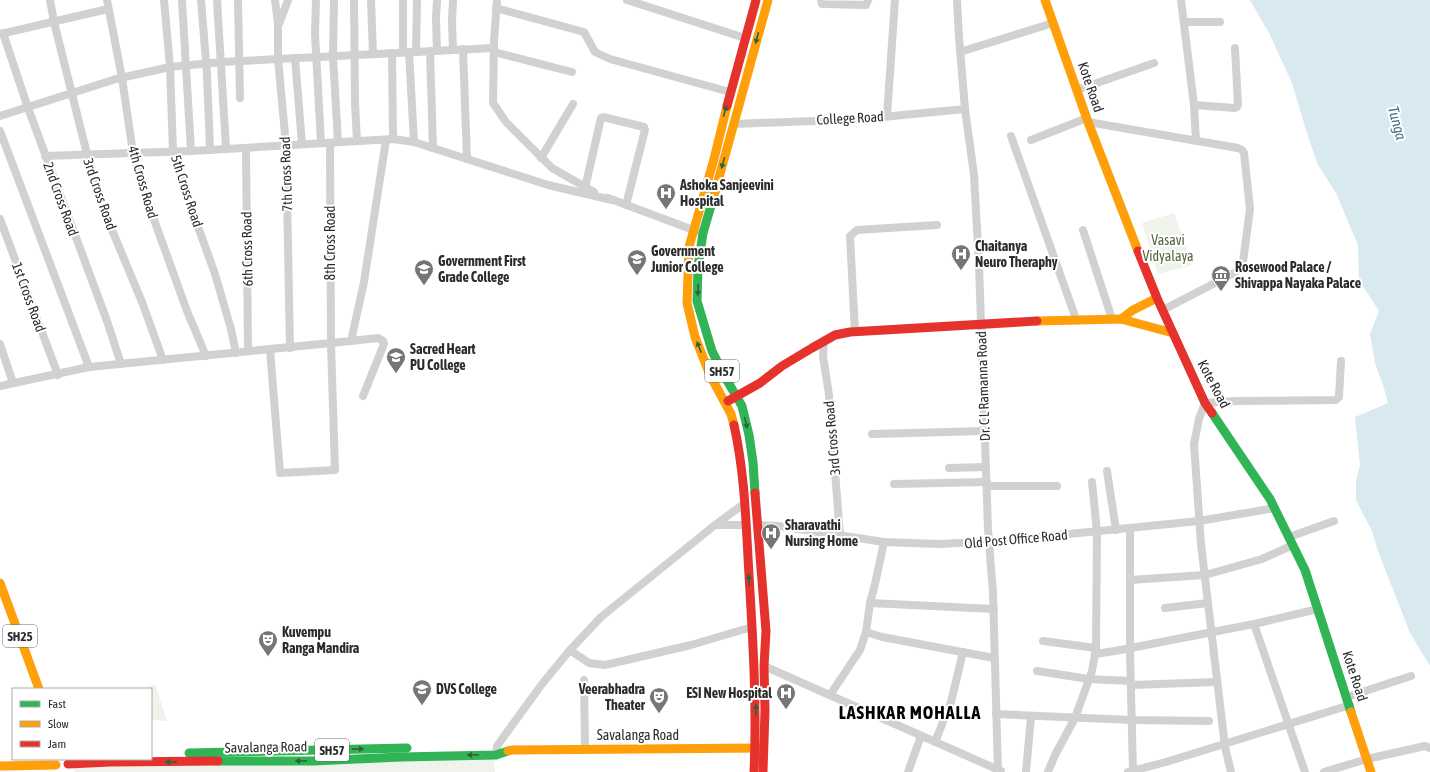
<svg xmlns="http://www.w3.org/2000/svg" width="1430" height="772" viewBox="0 0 1430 772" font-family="'Asap Condensed',sans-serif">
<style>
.green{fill:#f0f3eb}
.water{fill:#d8e9f0}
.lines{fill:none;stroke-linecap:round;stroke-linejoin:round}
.street{stroke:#d1d1d1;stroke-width:8}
.fast{stroke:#30b455;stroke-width:9}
.slow{stroke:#ff9f0a;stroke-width:9}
.jam{stroke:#e5322d;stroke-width:9}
.oneway{fill:#2e623c}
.labels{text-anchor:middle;stroke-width:4;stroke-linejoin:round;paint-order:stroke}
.shield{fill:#fff;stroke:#6b6b6b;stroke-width:1}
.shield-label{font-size:13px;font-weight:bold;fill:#2c2c2c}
.street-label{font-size:14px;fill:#2c2c2c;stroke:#fff}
.poi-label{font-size:14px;font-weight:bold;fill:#2c2c2c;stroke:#fff;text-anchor:start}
.park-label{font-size:14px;fill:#54653c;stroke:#fff}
.water-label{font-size:15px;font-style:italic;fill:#3f7589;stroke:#fff}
.district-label{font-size:18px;font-weight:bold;letter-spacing:1px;fill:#000;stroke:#fff}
</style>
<rect width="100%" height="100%" fill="#fff"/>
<g class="green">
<path d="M1174,213L1192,265L1158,274L1142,223Z"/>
<path d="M155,684L167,721L151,720V689H144Z"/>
<path d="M493,756L495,772H75L71,763Z"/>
</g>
<path class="water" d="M1250,0H1430V666L1410,633L1378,551L1372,531L1363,514L1356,500V481L1360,465L1355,417L1388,403L1383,385L1375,363L1370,334L1379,311L1359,280L1358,245L1336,193L1318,165L1307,133L1292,83L1269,33Z"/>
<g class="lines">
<g class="street">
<path d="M50,0L54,22L87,154L107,218L142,302L163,360"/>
<path d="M107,0L122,78L133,153L148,203L187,311L206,356"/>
<path d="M164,0L170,67L173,151L192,210L215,274L231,329L236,353"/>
<path d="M182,0L191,151"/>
<path d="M201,0L207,74L210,150"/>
<path d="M217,0L226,148"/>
<path d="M238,0L240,98"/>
<path d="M275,0L278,24V59L286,145L290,348"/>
<path d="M316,0L315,34L321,143"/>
<path d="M334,0L333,56L338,142"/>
<path d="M354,0L355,103L357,141"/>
<path d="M371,0L373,54"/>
<path d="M497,0L494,40L493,103L506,122L552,168L594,192"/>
<path d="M627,0L745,38"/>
<path d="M821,0L822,4H825L866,5L868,0"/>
<path d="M957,0L959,37L965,109L974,175L979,265L988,529L993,593L998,772"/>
<path d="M1181,0L1194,105L1196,141"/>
<path d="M496,8L584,32L595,52L610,59L730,92"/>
<path d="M1184,22H1220"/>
<path d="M279,24L288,0"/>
<path d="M3,33L28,108L107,321L121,364"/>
<path d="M0,34L108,9"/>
<path d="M463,49L467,159"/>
<path d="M453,50L452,21L453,0"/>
<path d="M430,51L433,148"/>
<path d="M437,51L436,18L437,0"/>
<path d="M403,52V0"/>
<path d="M409,52L414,142"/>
<path d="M416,52L417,0"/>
<path d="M494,52L572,72"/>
<path d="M960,52L1053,23"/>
<path d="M392,53L393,139"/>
<path d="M295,58L302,144"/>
<path d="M1077,90L1154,63"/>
<path d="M1194,105L1235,108L1237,107L1238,105L1235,48"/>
<path d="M0,116L116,79L170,67L222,62L494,48"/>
<path d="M887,116L895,0"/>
<path d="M1088,122L1238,148L1242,150L1244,153L1250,209L1243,262L1236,272L1163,310"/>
<path d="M734,124L862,119L965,109"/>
<path d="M0,131L89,367"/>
<path d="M1011,136L1076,319"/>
<path d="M1031,140L1087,118"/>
<path d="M246,148L248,351"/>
<path d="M45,156L191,151L393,139L414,142L548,185L612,200"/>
<path d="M541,158L573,104"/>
<path d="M585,188L601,118L603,117L644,127L645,130L626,205"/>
<path d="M608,198L696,231"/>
<path d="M0,219L58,375"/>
<path d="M1083,230L1112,319"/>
<path d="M855,332L850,236L857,230L937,225"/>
<path d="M351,341L378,338L383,341L384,344L363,396"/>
<path d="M824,341L823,356L829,395L840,535"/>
<path d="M0,344L13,383"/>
<path d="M270,350L280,473L335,470L331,344L330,143"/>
<path d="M0,386L89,367L351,341L364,282L386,140"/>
<path d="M872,434L985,431"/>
<path d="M949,468L986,467"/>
<path d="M1107,471L1116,530"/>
<path d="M894,484L987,482"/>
<path d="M987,486H1057"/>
<path d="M715,525L745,503"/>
<path d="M758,525L779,526L884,542L938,544L999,541L1199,521L1275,508"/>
<path d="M1130,528V651L1133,772"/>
<path d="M1289,537L1334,521"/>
<path d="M1130,580L1205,575L1262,559L1293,545"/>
<path d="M870,603L994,609"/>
<path d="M1165,608L1208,603"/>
<path d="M1254,624L1305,772"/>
<path d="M866,632L882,637L994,658"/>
<path d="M1043,641L1096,648"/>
<path d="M570,650L589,663L605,665L691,645L752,627"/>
<path d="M1095,654L1115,651L1254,624L1318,609"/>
<path d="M764,666L1001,771"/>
<path d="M1037,671L1089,679L1131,681"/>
<path d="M584,680L585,749"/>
<path d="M1131,685L1217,682"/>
<path d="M830,695L860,650L866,632L870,603L875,584L884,542"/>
<path d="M1347,697L1411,676"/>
<path d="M996,714L1132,720L1209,721"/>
<path d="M935,742L951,702L963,652"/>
<path d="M496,755L497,746L542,684L570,650L601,617L715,525H745"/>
<path d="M908,772L921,736"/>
<path d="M1026,772L1031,716"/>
<path d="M1048,772L1055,755L1075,718L1092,671L1096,648L1097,532L1092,482"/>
<path d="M1128,772L1166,762L1350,705"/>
<path d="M1231,772L1225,747L1201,544L1194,444L1199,419L1205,403L1235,401L1336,400L1339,397L1341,361"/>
<path d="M1324,772L1367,759L1425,746L1430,748"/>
</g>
<g class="fast">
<path d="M715,192L703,233L698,267L697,301L712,351L725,377L742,406L749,435L753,462L755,493"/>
<path d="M1212,413L1270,499L1305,570L1351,712"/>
<path d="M189,753L407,748"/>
<path d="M218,761H313L401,757L496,755L508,751"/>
</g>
<g class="slow">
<path d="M1045,0L1088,122L1138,251"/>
<path d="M727,106L714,159L689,247L687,303L695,337L710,375L731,414L734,425"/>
<path d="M715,192L768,0"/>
<path d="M1121,319L1133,310L1157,298"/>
<path d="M1037,321L1121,319L1173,333"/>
<path d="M0,583L39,689"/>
<path d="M1351,712L1371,772"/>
<path d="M508,751L512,750L763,748"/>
<path d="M0,766L56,765"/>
</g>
<g class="jam">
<path d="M727,106L756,0"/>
<path d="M1138,251L1157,298L1205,403L1212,413"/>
<path d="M728,401L760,383L782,366L812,348L835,335L850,332L1037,321"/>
<path d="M734,425C745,474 746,525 749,575C753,641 757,706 754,772"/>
<path d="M755,493L766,631L764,666L765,710L763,772"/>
<path d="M68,764L110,762L218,761"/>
</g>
</g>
<defs><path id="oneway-solid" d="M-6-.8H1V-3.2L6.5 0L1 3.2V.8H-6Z"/></defs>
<g class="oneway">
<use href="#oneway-solid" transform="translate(757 38) rotate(105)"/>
<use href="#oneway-solid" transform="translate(725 111) rotate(-75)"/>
<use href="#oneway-solid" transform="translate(723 163) rotate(106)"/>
<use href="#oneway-solid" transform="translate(698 290) rotate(92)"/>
<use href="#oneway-solid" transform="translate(699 347) rotate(-111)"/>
<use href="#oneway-solid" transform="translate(746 423) rotate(76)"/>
<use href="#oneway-solid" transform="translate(749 580) rotate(-94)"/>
<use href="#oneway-solid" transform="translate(756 710) rotate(-91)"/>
<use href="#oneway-solid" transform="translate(358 749) rotate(-1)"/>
<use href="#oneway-solid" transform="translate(473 755) rotate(179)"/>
<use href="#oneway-solid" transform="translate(301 761) rotate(179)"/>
<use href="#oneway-solid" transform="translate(171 762) rotate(179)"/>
</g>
<defs>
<g id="hospital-pin" transform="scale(1)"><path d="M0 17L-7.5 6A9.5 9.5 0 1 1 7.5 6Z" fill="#767676" stroke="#fff"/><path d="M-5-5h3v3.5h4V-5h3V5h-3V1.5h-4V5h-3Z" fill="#fff"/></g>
<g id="university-pin" transform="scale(1)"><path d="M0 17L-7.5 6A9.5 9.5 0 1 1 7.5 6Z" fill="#767676" stroke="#fff"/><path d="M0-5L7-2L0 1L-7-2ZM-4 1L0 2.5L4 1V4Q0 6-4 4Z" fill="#fff"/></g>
<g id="museum-pin" transform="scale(1)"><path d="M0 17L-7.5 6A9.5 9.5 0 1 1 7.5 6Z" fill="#767676" stroke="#fff"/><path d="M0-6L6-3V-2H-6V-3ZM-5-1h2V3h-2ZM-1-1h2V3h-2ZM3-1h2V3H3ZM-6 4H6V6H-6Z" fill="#fff"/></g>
<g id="theatre-pin" transform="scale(1)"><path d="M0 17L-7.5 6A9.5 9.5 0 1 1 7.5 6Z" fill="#767676" stroke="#fff"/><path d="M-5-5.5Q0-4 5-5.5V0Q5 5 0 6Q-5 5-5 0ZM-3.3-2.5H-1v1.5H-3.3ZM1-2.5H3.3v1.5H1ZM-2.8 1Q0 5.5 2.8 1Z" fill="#fff"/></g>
</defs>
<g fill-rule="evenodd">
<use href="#hospital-pin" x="666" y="193"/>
<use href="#hospital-pin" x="961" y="254"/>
<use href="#university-pin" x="637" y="259"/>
<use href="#university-pin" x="424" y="269"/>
<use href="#museum-pin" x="1221" y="275"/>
<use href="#university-pin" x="396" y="357"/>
<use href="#hospital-pin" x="771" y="533"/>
<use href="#theatre-pin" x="268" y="640"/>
<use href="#university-pin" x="422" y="689"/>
<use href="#hospital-pin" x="786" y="693"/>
<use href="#theatre-pin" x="659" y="697"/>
</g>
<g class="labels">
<g class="shield">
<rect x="705" y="360" width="34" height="22" rx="3"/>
<rect x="3" y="625" width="34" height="22" rx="3"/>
<rect x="315" y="739" width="34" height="22" rx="3"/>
</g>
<g class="shield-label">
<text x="722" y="376">SH57</text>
<text x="20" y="641">SH25</text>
<text x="332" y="755">SH57</text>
</g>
<g class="street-label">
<text transform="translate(1091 87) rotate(71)" y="5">Kote Road</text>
<text transform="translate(850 118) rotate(-3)" y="5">College Road</text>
<text transform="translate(286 174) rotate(-92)" y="5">7th Cross Road</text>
<text transform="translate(143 182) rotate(74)" y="5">4th Cross Road</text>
<text transform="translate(187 191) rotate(72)" y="5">5th Cross Road</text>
<text transform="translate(100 194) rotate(71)" y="5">3rd Cross Road</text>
<text transform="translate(61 199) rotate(70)" y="5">2nd Cross Road</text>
<text transform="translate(330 243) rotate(-90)" y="5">8th Cross Road</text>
<text transform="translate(247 249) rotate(-91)" y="5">6th Cross Road</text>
<text transform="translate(29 297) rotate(70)" y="5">1st Cross Road</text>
<text transform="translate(1214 384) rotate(62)" y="5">Kote Road</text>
<text transform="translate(983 386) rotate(-92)" y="5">Dr. C L Ramanna Road</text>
<text transform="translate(832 438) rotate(-95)" y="5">3rd Cross Road</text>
<text transform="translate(1016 539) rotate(-5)" y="5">Old Post Office Road</text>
<text transform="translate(1355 676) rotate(72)" y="5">Kote Road</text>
<text x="638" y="740">Savalanga Road</text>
<text transform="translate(266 747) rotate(-1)" y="5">Savalanga Road</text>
</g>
<g class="poi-label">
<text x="680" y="190">Ashoka Sanjeevini<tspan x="680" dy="16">Hospital</tspan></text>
<text x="975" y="251">Chaitanya<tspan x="975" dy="16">Neuro Theraphy</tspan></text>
<text x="651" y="256">Government<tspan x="651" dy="16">Junior College</tspan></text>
<text x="438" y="266">Government First<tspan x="438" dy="16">Grade College</tspan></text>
<text x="1235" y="272">Rosewood Palace /<tspan x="1235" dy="16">Shivappa Nayaka Palace</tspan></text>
<text x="410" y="354">Sacred Heart<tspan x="410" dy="16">PU College</tspan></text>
<text x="785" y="530">Sharavathi<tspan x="785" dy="16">Nursing Home</tspan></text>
<text x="282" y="637">Kuvempu<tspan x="282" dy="16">Ranga Mandira</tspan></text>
<text x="436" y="694">DVS College</text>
<text x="645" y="694" text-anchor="end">Veerabhadra<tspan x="645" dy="16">Theater</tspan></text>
<text x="772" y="698" text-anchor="end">ESI New Hospital</text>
</g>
<g class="park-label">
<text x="1168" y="245">Vasavi<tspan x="1168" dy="16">Vidyalaya</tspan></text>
</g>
<g class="water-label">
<text transform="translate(1397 123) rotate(75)" y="5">Tunga</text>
</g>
<g class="district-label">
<text x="910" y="719">LASHKAR MOHALLA</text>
</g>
</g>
<rect x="12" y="688" width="140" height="72" fill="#ffffff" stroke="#ababab"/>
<rect x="20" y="701" width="20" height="6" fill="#30b455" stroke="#ababab"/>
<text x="48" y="708" font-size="12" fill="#2c2c2c">Fast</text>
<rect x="20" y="721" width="20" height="6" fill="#ff9f0a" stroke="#ababab"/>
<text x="48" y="728" font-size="12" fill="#2c2c2c">Slow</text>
<rect x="20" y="741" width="20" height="6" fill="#e5322d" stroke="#ababab"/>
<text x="48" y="748" font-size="12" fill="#2c2c2c">Jam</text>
</svg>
